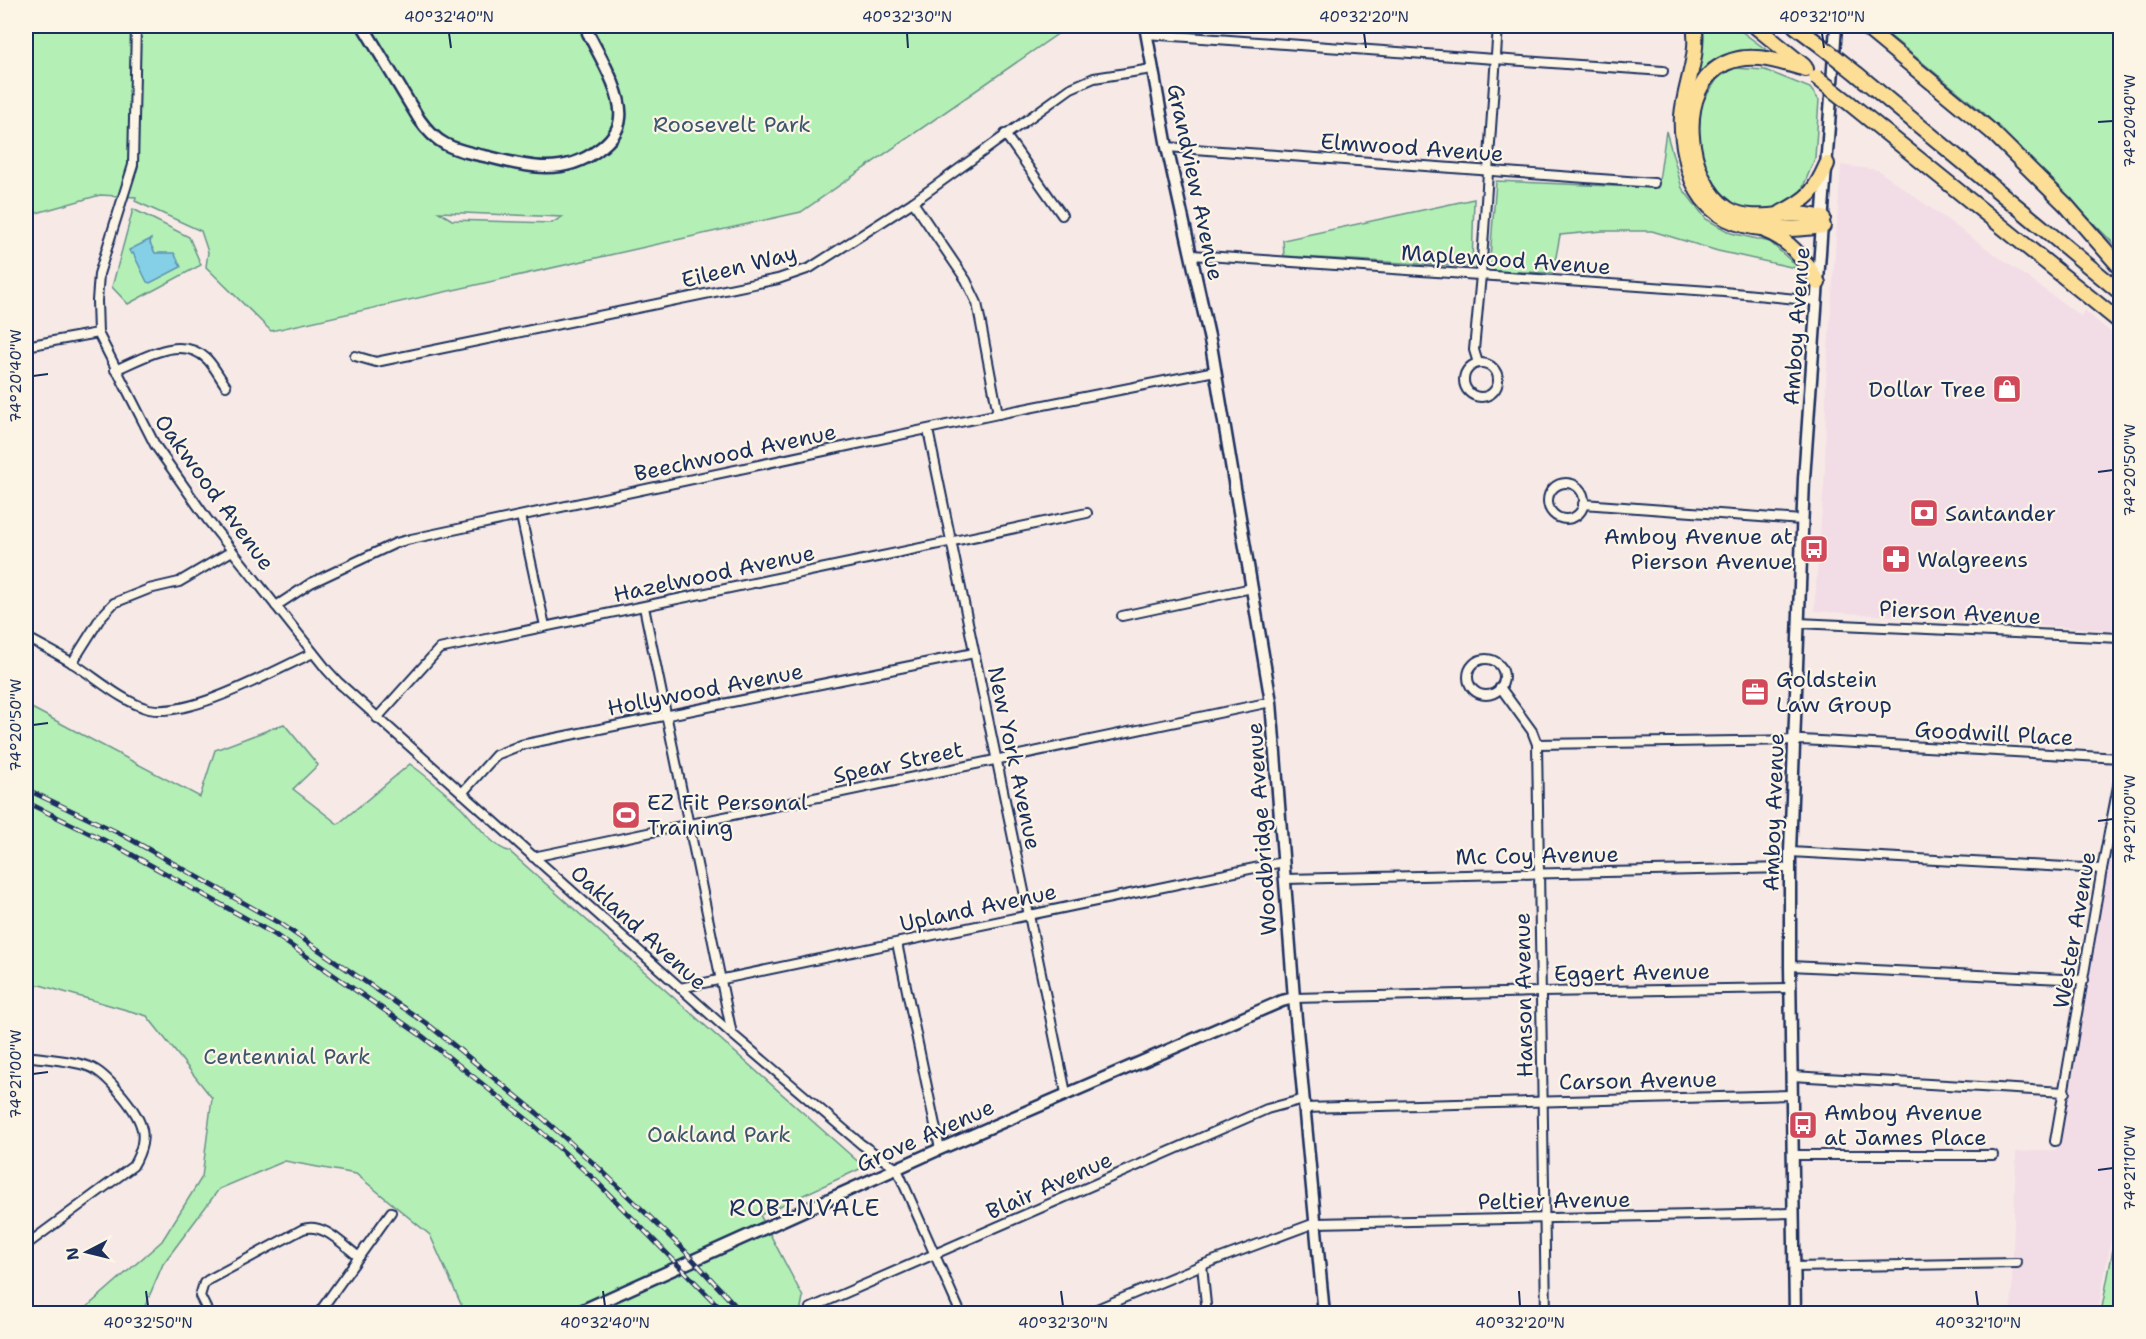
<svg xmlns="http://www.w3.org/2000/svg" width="2146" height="1339" viewBox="0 0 2146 1339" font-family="'Shantell Sans',sans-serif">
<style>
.built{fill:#f2dde7}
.green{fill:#b4f0b5;stroke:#68908a;stroke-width:1.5;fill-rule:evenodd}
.water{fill:#86d0e7;stroke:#5b90b0;stroke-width:1.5}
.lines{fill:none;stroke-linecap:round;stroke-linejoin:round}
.stream{stroke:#5b90b0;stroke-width:3}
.street-casing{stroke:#1b2f5e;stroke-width:12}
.secondary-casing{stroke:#1b2f5e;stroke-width:15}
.highway-casing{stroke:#1b2f5e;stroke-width:18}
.street{stroke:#fcf5e5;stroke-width:8}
.secondary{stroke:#fcf5e5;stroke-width:10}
.highway{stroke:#fcde96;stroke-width:14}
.rail-casing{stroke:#1b2f5e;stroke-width:5}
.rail{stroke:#fcf5e5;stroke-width:3;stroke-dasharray:9;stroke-linecap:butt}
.highway-bridge-casing{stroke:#1b2f5e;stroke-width:18;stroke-linecap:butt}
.highway-bridge{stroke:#fcde96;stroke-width:14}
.ticks{fill:none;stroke:#1b2f5e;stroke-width:2}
.labels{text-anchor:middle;stroke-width:4.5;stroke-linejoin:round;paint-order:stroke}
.park-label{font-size:22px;fill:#3a566f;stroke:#fcf5e5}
.street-label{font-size:22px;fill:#1b2f5e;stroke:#fcf5e5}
.poi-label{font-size:22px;fill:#1b2f5e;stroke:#fcf5e5;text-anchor:start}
.neighbourhood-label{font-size:24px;letter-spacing:1.5px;fill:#1b2f5e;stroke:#fcf5e5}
.neatline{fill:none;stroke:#1b2f5e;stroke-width:2}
.ticks-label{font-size:15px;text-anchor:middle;fill:#1b2f5e}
</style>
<rect width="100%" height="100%" fill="#f7eae6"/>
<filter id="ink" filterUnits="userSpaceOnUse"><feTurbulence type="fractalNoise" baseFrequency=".0167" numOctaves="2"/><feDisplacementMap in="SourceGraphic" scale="12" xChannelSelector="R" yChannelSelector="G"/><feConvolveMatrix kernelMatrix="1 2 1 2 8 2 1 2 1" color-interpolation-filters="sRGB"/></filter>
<g filter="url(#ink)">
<g class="built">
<path d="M1841,165L1878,170L2081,316L2084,310L2120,340V631L1814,611L1825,470L1826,378Z"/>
<path d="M2120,788V1190L2098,1313L2011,1314L2016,1152L2056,1150Z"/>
</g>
<g class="green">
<path d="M26,26H1069L801,212L271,331L206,267L208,252L201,231L135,201L136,197L100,195L26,216ZM439,212L562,217L552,223L452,220Z"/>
<path d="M1704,26H1734L1772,54L1740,50L1709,63L1693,86L1704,37Z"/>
<path d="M1878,26H2104L2120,27V250L1984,113Z"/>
<path d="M1734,68L1765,70L1810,88L1819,100L1815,158L1798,199L1771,212L1756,213L1727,202L1709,179L1698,144L1701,104L1719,76Z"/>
<path d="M1666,131L1682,188L1706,219L1731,233L1770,242L1800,269L1718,251L1652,231H1603L1560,235L1553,273L1489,271L1496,181L1658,188Z"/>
<path d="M1474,199L1472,267L1284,256L1283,240Z"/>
<path d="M133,209L189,237L201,265L128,304L112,287Z"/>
<path d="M26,705L200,797L215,750L284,724L318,765L293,789L338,824L410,764C428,777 445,792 461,807C472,818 494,849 509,851L864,1167L760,1215L803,1297L800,1313H465L430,1235L356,1174L285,1161L219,1189L163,1264L142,1313H80L162,1241L202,1177L212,1098L147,1016L40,985H26Z"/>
<path d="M2120,1212V1313H2101Z"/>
</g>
<path class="water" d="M151,239L150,243L155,253H174L181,267L150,283L147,282L133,253L131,254L129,250Z"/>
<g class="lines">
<path class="stream" d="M2115,1314L2120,1283"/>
<g class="street-casing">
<g id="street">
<path d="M136,26L133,165L99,274L97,301L98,333L155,445L207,519L327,670L338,682L732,1034L861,1144L897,1169L961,1314"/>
<path d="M1146,34L1663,71"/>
<path d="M1005,134L1062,215"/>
<path d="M1167,147L1654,183"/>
<path d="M913,202L966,280L977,303L998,414"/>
<path d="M1192,255L1724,292L1817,301"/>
<path d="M26,346L98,333"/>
<path d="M355,356L376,362L778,279L810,268L913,202L1071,88L1094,78L1152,69"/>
<path d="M1478,363L1474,350L1481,275L1498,26"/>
<circle cx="1481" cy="380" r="17"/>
<path d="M115,370C144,358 180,334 207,359C214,366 220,378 226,386"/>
<path d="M928,430L1066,1093"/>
<circle cx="1566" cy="501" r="18"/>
<path d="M1583,504L1802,520"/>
<path d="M521,516L545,626"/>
<path d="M276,606L311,583L396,543L411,539L998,414L1215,371"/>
<path d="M644,607L732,1034"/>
<path d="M1122,616L1252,588"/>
<path d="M1798,623L2120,638"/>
<path d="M26,637C42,646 58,654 74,664C95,677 124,703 149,709C191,718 273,671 313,653"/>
<circle cx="1486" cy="677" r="18"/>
<path d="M72,663L101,617L114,603L149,589L179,582L232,551"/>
<path d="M1500,687L1532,731L1537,744L1546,1314"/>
<path d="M377,718L439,649L1087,513"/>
<path d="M1537,744L1802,740L2120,758"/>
<path d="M462,793L496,755L521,745L974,653"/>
<path d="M1790,852L2102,869"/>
<path d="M533,857L1271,702"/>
<path d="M1285,879L1790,868"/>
<path d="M897,943L940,1149"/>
<path d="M1790,966L2084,980"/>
<path d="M680,988L1283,862"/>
<path d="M1294,998L1541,992L1790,988"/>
<path d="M26,1056C45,1059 72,1060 90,1067C106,1073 136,1109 141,1126C146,1140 140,1154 133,1166L26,1245"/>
<path d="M1792,1076L2065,1092"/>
<path d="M1304,1108L1792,1095"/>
<path d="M2055,1141L2102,869L2120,776"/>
<path d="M1793,1155H1993"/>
<path d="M1202,1265L1207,1314"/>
<path d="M1794,1267L2017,1263"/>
<path d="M811,1308L1267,1109L1304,1099"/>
<path d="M209,1314L200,1296L204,1283L208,1280L303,1229C323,1222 343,1245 359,1257"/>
<path d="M318,1314L391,1212"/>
<path d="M1085,1314L1202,1265L1315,1223L1793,1213"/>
</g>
</g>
<g class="secondary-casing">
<g id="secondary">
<path d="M363,26L419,119C426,129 434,138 445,144C458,151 474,154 489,157C527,167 564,176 598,150C609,142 619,132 620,118C623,93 599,55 588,33"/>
<path d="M1145,26L1167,147L1211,345L1271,702L1294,998L1324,1314"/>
<path d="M574,1314L940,1149L1282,1001L1294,998"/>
<path d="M1795,1314L1790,966V852L1804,479L1836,26"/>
</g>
</g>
<g class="highway-casing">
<g id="highway">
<path d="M1694,26C1700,55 1684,87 1682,116C1681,130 1683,144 1686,157C1699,232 1760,234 1823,226"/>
<path d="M1755,26L1804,66"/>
<path d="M1795,26L1823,47"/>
<path d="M1864,26L1991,131L2066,205L2120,267"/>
<path d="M1806,69C1780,62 1752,51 1726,63C1674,86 1686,181 1728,209C1747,221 1774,215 1796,214C1805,214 1814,216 1823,218"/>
<path d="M1857,74L2120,292"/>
<path d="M1848,102L2120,322"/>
<path d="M1781,213C1809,198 1814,193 1827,164"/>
<path d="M1766,231C1790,240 1806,261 1818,283"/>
</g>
</g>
<use href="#street" class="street"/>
<use href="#secondary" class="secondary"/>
<use href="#highway" class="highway"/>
<g class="rail-casing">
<g id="rail">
<path d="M26,789L123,835L281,924L430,1026L537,1113L601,1170L684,1250L743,1314"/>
<path d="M26,802L118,847L274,934L422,1036L530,1122L593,1178L726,1314"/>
</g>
</g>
<use href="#rail" class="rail"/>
<g class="highway-bridge-casing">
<g id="highway-bridge">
<path d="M1823,47L1857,74"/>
<path d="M1816,77L1848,102"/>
</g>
</g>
<use href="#highway-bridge" class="highway-bridge"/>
</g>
</g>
<path class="ticks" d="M449,33L451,48M907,33L908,48M1364,33L1366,48M1822,33L1824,48M2098,122L2113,121M33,376L48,374M2098,472L2113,470M33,725L48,723M2098,821L2113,819M33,1074L48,1072M2098,1170L2113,1168M146,1291L148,1306M603,1291L605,1306M1061,1291L1063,1306M1519,1291L1520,1306M1976,1291L1978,1306"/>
<defs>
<g id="shop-square" transform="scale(1.5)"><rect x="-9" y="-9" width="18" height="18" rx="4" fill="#d1495b" stroke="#fcf5e5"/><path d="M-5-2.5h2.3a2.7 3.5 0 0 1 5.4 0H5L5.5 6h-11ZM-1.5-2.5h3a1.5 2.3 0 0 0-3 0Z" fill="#fff"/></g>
<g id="bank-square" transform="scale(1.5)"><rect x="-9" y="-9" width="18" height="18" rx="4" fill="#d1495b" stroke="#fcf5e5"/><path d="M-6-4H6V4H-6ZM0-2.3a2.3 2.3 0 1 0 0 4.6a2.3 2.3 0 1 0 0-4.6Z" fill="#fff"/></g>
<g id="bus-square" transform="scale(1.5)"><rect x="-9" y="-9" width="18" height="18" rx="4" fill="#d1495b" stroke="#fcf5e5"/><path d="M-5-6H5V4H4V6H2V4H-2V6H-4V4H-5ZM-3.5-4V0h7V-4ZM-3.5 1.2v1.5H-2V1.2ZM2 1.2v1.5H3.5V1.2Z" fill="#fff"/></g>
<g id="pharmacy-square" transform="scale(1.5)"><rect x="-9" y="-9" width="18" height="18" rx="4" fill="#d1495b" stroke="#fcf5e5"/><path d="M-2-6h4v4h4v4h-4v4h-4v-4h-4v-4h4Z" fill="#fff"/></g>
<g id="office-square" transform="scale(1.5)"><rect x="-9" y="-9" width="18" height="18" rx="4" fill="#d1495b" stroke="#fcf5e5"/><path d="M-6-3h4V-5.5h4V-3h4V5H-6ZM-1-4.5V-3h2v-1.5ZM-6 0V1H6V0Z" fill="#fff"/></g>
<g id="stadium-square" transform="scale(1.5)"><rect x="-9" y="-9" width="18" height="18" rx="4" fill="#d1495b" stroke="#fcf5e5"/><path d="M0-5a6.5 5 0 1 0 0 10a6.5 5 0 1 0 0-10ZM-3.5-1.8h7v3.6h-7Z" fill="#fff"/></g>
</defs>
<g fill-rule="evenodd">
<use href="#shop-square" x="2007" y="389"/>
<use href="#bank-square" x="1924" y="513"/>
<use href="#bus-square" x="1814" y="549"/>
<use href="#pharmacy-square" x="1896" y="559"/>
<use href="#office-square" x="1755" y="692"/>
<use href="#stadium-square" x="626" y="815"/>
<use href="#bus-square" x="1803" y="1125"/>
</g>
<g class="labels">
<g class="park-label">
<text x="732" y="132">Roosevelt Park</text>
<text x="287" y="1064">Centennial Park</text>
<text x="719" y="1142">Oakland Park</text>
</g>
<g class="street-label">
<text transform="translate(1412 147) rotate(4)" y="8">Elmwood Avenue</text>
<text transform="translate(1196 182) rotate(78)" y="8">Grandview Avenue</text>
<text transform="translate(1506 259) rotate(4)" y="8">Maplewood Avenue</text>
<text transform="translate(739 266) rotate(-14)" y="8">Eileen Way</text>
<text transform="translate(1796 326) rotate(-86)" y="8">Amboy Avenue</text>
<text transform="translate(735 452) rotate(-12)" y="8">Beechwood Avenue</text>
<text transform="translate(215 492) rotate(54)" y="8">Oakwood Avenue</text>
<text transform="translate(714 573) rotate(-12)" y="8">Hazelwood Avenue</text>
<text transform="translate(1960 612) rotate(3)" y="8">Pierson Avenue</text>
<text transform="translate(705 689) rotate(-11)" y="8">Hollywood Avenue</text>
<text transform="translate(1994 733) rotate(3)" y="8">Goodwill Place</text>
<text transform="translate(1015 758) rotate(78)" y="8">New York Avenue</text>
<text transform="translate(898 762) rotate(-12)" y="8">Spear Street</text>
<text transform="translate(1773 812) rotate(-88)" y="8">Amboy Avenue</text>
<text transform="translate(1261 829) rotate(-94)" y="8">Woodbridge Avenue</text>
<text transform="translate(1537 855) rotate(-1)" y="8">Mc Coy Avenue</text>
<text transform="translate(978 907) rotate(-12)" y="8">Upland Avenue</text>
<text transform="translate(639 927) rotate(42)" y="8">Oakland Avenue</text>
<text transform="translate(2074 930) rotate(-80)" y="8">Wester Avenue</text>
<text transform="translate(1632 972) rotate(-1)" y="8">Eggert Avenue</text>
<text transform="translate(1523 995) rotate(-91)" y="8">Hanson Avenue</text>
<text transform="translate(1638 1080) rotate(-1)" y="8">Carson Avenue</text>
<text transform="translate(925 1135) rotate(-24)" y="8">Grove Avenue</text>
<text transform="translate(1049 1185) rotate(-24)" y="8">Blair Avenue</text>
<text transform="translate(1554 1200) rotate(-1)" y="8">Peltier Avenue</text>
</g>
<g class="poi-label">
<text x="1986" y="397" text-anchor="end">Dollar Tree</text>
<text x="1945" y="521">Santander</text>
<text x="1793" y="544" text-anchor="end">Amboy Avenue at<tspan x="1793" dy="25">Pierson Avenue</tspan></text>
<text x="1917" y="567">Walgreens</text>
<text x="1776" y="687">Goldstein<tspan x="1776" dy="25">Law Group</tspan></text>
<text x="647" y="810">EZ Fit Personal<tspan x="647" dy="25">Training</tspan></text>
<text x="1824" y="1120">Amboy Avenue<tspan x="1824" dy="25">at James Place</tspan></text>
</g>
<g class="neighbourhood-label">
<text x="805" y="1216">ROBINVALE</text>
</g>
</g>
<rect width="2146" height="1339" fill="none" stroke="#fcf5e5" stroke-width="66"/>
<g transform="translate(87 1252) rotate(263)" stroke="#fcf5e5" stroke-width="4.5" paint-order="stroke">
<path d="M0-4.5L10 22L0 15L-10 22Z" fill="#1b2f5e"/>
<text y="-9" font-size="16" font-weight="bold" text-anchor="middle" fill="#1b2f5e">N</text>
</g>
<rect x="33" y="33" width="2080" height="1273" class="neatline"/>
<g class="ticks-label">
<text x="449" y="22">40°32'40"N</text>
<text x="907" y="22">40°32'30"N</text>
<text x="1364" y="22">40°32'20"N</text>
<text x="1822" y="22">40°32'10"N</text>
<text transform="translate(2130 121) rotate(-90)" y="5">74°20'40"W</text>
<text transform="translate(16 376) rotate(-90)" y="5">74°20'40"W</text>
<text transform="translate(2130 470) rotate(-90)" y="5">74°20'50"W</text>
<text transform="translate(16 725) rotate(-90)" y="5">74°20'50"W</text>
<text transform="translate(2130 819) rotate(-90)" y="5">74°21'00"W</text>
<text transform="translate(16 1074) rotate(-90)" y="5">74°21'00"W</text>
<text transform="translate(2130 1168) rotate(-90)" y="5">74°21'10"W</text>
<text x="148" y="1328">40°32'50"N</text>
<text x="605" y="1328">40°32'40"N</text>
<text x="1063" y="1328">40°32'30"N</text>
<text x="1520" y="1328">40°32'20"N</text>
<text x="1978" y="1328">40°32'10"N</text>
</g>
</svg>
